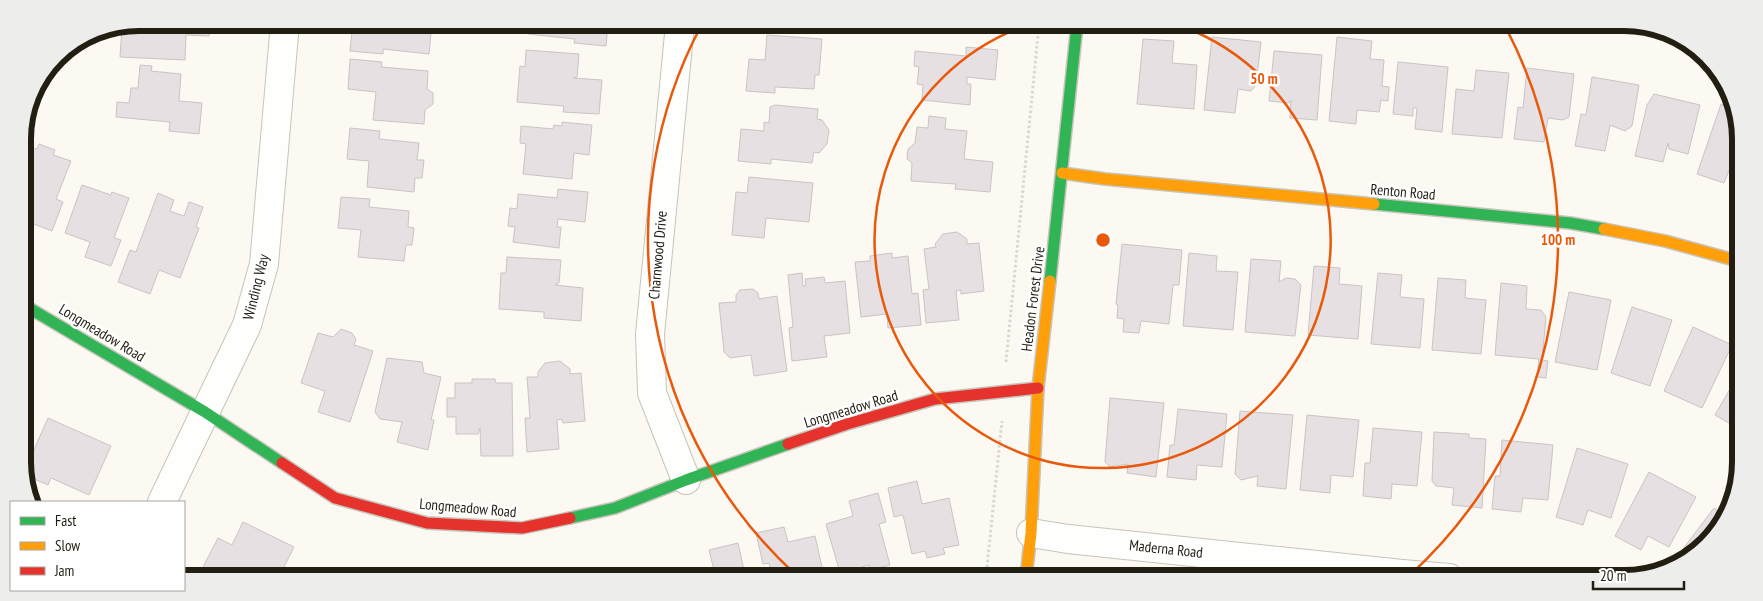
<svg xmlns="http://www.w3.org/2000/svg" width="1763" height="601" viewBox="0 0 1763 601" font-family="'PT Sans Narrow',sans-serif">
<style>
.building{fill:#e6e0e2;stroke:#c9c4c5}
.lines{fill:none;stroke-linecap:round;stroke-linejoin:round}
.street-casing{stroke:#c7c4ba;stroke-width:30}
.fast-casing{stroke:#c7c4ba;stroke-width:14}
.slow-casing{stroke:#c7c4ba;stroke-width:14}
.jam-casing{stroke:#c7c4ba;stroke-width:14}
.path{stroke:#d8d7d4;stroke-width:3;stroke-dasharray:2.5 2.5;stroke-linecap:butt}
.street{stroke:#fefefd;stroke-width:28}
.fast{stroke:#30b455;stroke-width:11}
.slow{stroke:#ff9f0a;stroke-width:11}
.jam{stroke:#e5322d;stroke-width:11}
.ring{fill:none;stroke:#e8590c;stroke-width:2.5}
.labels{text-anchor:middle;stroke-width:5;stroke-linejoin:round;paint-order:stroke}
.street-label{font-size:15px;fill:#221e12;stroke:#fff}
.rim{fill:none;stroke:#221e12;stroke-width:6}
.centre{fill:#e8590c;stroke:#fff;stroke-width:2.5}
.ring-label{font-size:15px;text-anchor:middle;font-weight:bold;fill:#e8590c;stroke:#fff;stroke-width:5;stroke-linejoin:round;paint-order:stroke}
</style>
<rect width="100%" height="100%" fill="#fbf9f2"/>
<g class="building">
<path d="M139,22L210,23L209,36L186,35L185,60L120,57L122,26Z"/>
<path d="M353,23H432L429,54L383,49V54L350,51Z"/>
<path d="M529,24H608L606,46L574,43L575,39L528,34Z"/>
<path d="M767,35L822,39L819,75H815L814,89L775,87V93L746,91L749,59L765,60Z"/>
<path d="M1212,37L1261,42L1256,85L1251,91L1238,89L1235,113L1204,110Z"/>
<path d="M1337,37L1372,41L1370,59L1384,60L1382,86L1389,87L1388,101L1381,100L1379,112L1357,110L1356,124L1329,121Z"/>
<path d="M1143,39L1174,41L1172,63L1197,65L1194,109L1137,104Z"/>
<path d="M966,47L998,50L995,80L967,77V84H971L970,105L922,100L923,85L917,84L919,67L914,66L915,51L966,56Z"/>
<path d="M526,50L579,54L577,77L573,78L602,80L599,114L563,112L564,106L517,102L520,66L525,67Z"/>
<path d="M1274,51L1322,55L1317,120L1290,118L1291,100L1289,103L1269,101Z"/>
<path d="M350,59L382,62L381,67L428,71L427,89L433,93V104L425,110L424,124L373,120L376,92L348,89Z"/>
<path d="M1398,62L1448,67L1442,132L1415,129L1417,108H1413V116L1393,114Z"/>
<path d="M140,65L152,66L151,71L181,74L179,101L202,103L199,134L169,131L170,122L116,117L117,102L129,103L131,88H138Z"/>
<path d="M1527,68L1574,74L1569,117L1563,120L1548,118L1544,142L1514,139L1518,107L1523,108Z"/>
<path d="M1476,70L1509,73L1502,138L1452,134L1456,89L1474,91Z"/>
<path d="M1592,77L1639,85L1632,126L1625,131L1610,125L1605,151L1575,146L1581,114L1586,115Z"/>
<path d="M1654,94L1700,105L1688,154L1669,149L1668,143L1663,162L1635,156L1647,105Z"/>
<path d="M1721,104L1735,109L1738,117V163L1733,161L1724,183L1697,174Z"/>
<path d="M775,105L818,109L817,119L822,120L829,130L827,144L819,153L814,152L812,163L771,159V164L738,161L741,129L764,131V122L769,123L770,107Z"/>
<path d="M929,116L946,118L945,129L967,131L964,159L993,162L990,192L955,189L956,184L911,181L912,163L907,159L908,149L915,143L917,127L928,128Z"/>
<path d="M562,122L592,125L589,155L574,153L572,179L523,174L526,144L520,143L521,126L553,129L554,125L562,126Z"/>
<path d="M350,128L380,131L379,139L419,143L417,160H424L422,178H415L414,192L367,187L369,161L347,159Z"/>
<path d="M23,132L30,135L26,146L37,149L39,144L55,150L53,155L71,161L56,199L63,202L52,231L23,220L33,195L26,192L25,196H23Z"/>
<path d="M749,177L813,183L809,222L766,218L764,238L732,235L736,192L747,193Z"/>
<path d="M82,185L111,195L112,192L129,198L114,238L121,240L111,266L85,257L90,242L65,233Z"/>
<path d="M558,189L588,192L585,222L558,219L557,227H561L559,248L513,242L515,227L508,226L510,208L517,209L518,194L557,198Z"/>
<path d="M158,193L174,200L170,211L184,216L189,202L203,207L196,227L199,228L180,278L159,270L150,294L118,282L130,250L136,252Z"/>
<path d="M341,197L370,199L369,207L409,211L408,227L414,228L412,245H406L404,261L358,257L361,230L338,228Z"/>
<path d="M957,232L967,239V244L979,243L984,291L961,294V290L956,291L959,320L926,323L923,290L929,289L924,249L936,247L935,244L943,234Z"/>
<path d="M1122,244L1182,250L1179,285H1173L1169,324L1141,321L1139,333L1123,332L1124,319L1117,318L1118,305L1116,304Z"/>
<path d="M892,253V258L908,256L912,294L918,293L921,325L888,328L887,314L861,317L855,262L870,261V256Z"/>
<path d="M1189,253L1217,256L1216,271L1238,272L1233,330L1183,326Z"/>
<path d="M507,257L561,260L559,283L555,285L583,288L581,321L544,318V312L499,309L501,273H506Z"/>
<path d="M1251,259L1281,261L1279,282L1286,278L1295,279L1301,285L1295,336L1245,332Z"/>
<path d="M1314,266L1340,268L1339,284L1362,286L1358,339L1308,335Z"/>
<path d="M802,273L803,286H806L805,279L824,277L825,283L845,281L850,333L824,336L827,357L792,361L789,328L793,327L788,275Z"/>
<path d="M1378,273L1402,275L1400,297L1424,299L1420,348L1371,344Z"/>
<path d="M1438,278L1466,280L1465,298L1486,300L1481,354L1432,350Z"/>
<path d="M1501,283L1527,286L1526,309L1541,310L1546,317L1542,360L1548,361L1546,378L1537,377L1539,359L1495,355Z"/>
<path d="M753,289L758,293L759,299L777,296L787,371L754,376L751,355L730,358L724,352L719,303L736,302V295L740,290Z"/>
<path d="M1569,292L1611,300L1597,370L1555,362Z"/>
<path d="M1632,307L1672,320L1650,386L1611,373Z"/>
<path d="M1693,327L1732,345L1702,408L1664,391Z"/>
<path d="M341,329L352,333L356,339L354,345L373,351L350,422L318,412L325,391L301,383L318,333L333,337Z"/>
<path d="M387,358L422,362L424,373L441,377L431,420H434L428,450L397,442L402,422L380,419L375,412Z"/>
<path d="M560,361L570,369V374L581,373L585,421L563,423L562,419L557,420L559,449L527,452L525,418H530L527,377H538V372L545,363Z"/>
<path d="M1737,377V428L1715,415Z"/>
<path d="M472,379H495L496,383H512L513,456H481L480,428L478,434H456V417H447V398H455V383H472Z"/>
<path d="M1110,398L1164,403L1156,477L1127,473L1128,464L1110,467L1105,462Z"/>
<path d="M24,408L30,411L33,419L24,438Z"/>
<path d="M1178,409L1227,414L1222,467L1197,465L1196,480L1167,477L1170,445H1174Z"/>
<path d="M1240,411L1293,415L1286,489L1257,486L1258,476L1241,480L1235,474Z"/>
<path d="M1307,415L1359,420L1353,477L1331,475L1330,493L1300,490Z"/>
<path d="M48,418L111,446L89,495L51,478L48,485L25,475V470Z"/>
<path d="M1373,428L1422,432L1417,486L1392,484L1391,499L1363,496L1365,463H1370Z"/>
<path d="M1434,432L1469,434V438L1486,439L1482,508L1452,505L1454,488L1436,486L1432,481Z"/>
<path d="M1502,440L1553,445L1548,500L1523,498L1521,512L1492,509L1495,476H1500Z"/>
<path d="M1577,448L1628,464L1611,518L1588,510L1583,525L1556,517Z"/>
<path d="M1649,472L1696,497L1669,547L1648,536L1641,550L1615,536Z"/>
<path d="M917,481L922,504L949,498L959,545L943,548L945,554L927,558L925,551L912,554L903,515L894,517L888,488Z"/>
<path d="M878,493L886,522L879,524L890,565L870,570L869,565L840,573L826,524L853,516L849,501Z"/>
<path d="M1726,501L1729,503L1695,554L1673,562L1714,508L1718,511Z"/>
<path d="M243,522L294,547L280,575H207L201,571L218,538L232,545Z"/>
<path d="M784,527L788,542L815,536L824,576H772L769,563L763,564L756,533Z"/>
<path d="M738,543L744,570L738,571L739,576H708L715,574L709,550Z"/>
</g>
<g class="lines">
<g class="street-casing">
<g id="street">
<path d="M680,24L650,334L652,393L686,480"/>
<path d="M162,502L247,325L264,264L285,23"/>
<path d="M1031,533L1068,539L1402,574L1449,578"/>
</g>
</g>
<g class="fast-casing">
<g id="fast">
<path d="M1374,204L1570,223L1604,229"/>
<path d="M1050,281L1077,25"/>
<path d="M24,305L205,412L282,463"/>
<path d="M570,518L615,508L686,480L788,444"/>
</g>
</g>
<g class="slow-casing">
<g id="slow">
<path d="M1062,173L1105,179L1374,204"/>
<path d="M1604,229L1665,241L1738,261"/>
<path d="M1026,577L1031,533L1038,388L1050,281"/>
</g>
</g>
<g class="jam-casing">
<g id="jam">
<path d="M788,444L847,424L935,399L1038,388"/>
<path d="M282,463L335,498L427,523L522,528L570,518"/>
</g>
</g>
<g class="path">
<path d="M1006,362L1039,25"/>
<path d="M986,577L1002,421"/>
</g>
<use href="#street" class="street"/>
<use href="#fast" class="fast"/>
<use href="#slow" class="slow"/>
<use href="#jam" class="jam"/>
</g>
<g class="ring">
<path d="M1181 26A228 228 0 1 1 1027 25"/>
<path d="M796 575A455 455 0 0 1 701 26M1505 26A455 455 0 0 1 1410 575"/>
</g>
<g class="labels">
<g class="street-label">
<text transform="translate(1403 192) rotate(5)" y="5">Renton Road</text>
<text transform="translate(658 255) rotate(-85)" y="5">Charnwood Drive</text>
<text transform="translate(256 287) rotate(-76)" y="5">Winding Way</text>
<text transform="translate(1033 299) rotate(-83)" y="5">Headon Forest Drive</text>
<text transform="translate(102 333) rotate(31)" y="5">Longmeadow Road</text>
<text transform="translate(851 409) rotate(-17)" y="5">Longmeadow Road</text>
<text transform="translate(468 508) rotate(5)" y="5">Longmeadow Road</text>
<text transform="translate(1166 549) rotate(6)" y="5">Maderna Road</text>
</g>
</g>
<path d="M0 0H1763V601H0ZM139 31H1624A108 108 0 0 1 1732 139V462A108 108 0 0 1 1624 570H139A108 108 0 0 1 31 462V139A108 108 0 0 1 139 31Z" fill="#ededec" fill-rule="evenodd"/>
<path class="rim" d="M139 31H1624A108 108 0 0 1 1732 139V462A108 108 0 0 1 1624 570H139A108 108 0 0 1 31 462V139A108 108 0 0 1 139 31Z"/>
<circle cx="1103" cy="240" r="8" class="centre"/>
<g class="ring-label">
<text x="1264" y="84">50 m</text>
<text x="1558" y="245">100 m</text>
</g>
<rect x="10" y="501" width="175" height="90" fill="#ffffff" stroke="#a7a5a0"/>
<rect x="20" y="517" width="25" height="8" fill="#30b455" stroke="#a7a5a0"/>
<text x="55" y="526" font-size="15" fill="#221e12">Fast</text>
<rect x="20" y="542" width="25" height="8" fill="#ff9f0a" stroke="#a7a5a0"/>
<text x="55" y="551" font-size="15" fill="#221e12">Slow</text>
<rect x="20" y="567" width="25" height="8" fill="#e5322d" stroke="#a7a5a0"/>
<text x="55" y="576" font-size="15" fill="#221e12">Jam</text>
<path d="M1593 581v8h91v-8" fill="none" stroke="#221e12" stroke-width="2.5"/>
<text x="1600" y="581" font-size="15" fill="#221e12" stroke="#ffffff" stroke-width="4" paint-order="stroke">20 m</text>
</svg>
